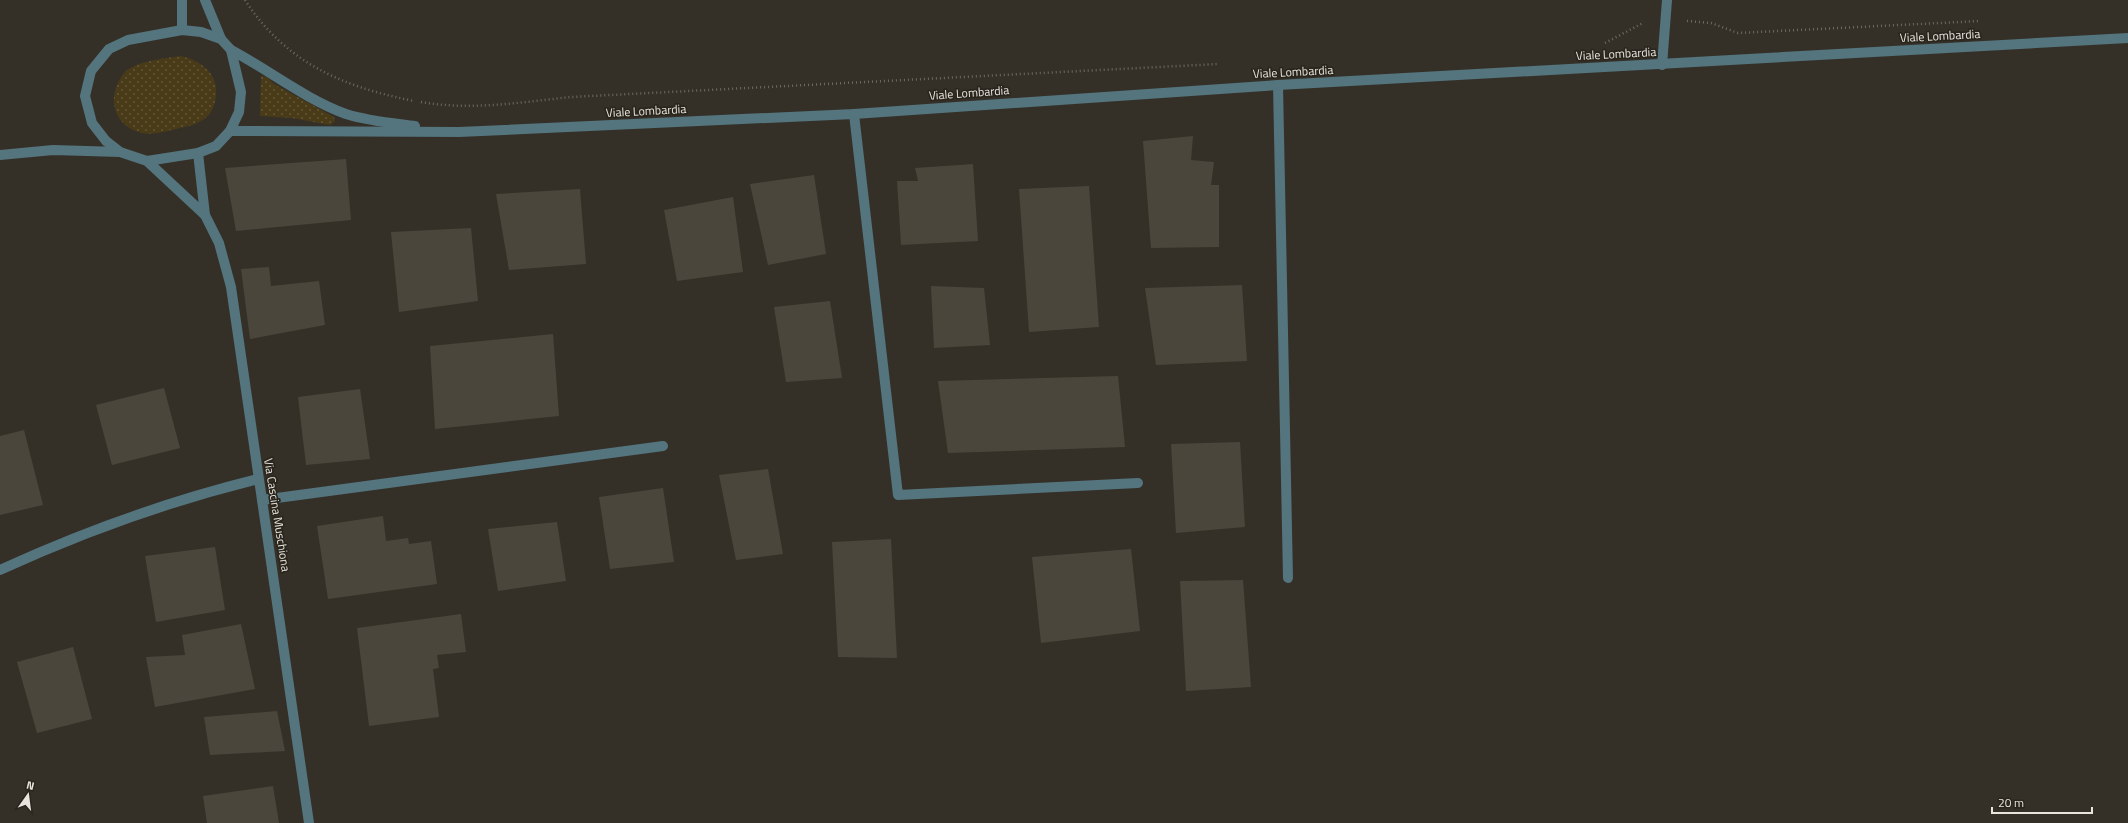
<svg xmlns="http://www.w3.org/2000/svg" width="2128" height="823" viewBox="0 0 2128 823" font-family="'Titillium Web',sans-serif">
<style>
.green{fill:url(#green-dots)}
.building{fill:#4a463c}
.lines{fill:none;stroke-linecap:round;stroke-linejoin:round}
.path{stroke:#6e6a62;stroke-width:2.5;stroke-dasharray:1 3;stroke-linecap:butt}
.minor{stroke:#54747e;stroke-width:10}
.labels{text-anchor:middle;stroke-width:3.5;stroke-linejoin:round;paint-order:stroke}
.street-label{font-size:12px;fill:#e8e5df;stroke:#2a261d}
</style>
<defs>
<pattern id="green-dots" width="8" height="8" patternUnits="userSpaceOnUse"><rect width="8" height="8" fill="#493b17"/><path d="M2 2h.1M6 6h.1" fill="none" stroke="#635738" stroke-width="1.8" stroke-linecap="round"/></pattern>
</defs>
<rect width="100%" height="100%" fill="#343027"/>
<g class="green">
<path d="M180,56C204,61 221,76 215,102C213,109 210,115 204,119C195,126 183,127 172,130C163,132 152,135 142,133C119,128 108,106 117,85C120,79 122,74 127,70C142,60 163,59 180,56Z"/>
<path d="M261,76L267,77L274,84L334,117L335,121L330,125L292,118L260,116Z"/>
</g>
<g class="building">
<path d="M1193,136L1191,160L1214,162L1211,185H1219V247L1151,248L1143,141Z"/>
<path d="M346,159L351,220L236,231L225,168Z"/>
<path d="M973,164L978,241L901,245L897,181H918L915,168Z"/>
<path d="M814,175L826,254L768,265L750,184Z"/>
<path d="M1089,186L1099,327L1029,332L1019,189Z"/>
<path d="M580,189L586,264L509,270L496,194Z"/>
<path d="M733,197L743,272L677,281L664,210Z"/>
<path d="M471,228L478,301L399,312L391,232Z"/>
<path d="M269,267L271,286L319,281L325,325L250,339L241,269Z"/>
<path d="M1242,285L1247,361L1156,365L1145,288Z"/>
<path d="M931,286L984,288L990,345L934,348Z"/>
<path d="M830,301L842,378L786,382L774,307Z"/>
<path d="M553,334L559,416L435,429L430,346Z"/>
<path d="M1118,376L1125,447L948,453L938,381Z"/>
<path d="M164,388L180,448L112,465L96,405Z"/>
<path d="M360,389L370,459L306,465L298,397Z"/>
<path d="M24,430L43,505L0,515V436Z"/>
<path d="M1240,442L1245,527L1176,533L1171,444Z"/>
<path d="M768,469L783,554L736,560L719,475Z"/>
<path d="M663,488L674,562L610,569L599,497Z"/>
<path d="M383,516L386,541L408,538L409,544L431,541L437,584L328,599L317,526Z"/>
<path d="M557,522L566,581L498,591L488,529Z"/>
<path d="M891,539L897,658L838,657L832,542Z"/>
<path d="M215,547L225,610L156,622L145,556Z"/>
<path d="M1131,549L1140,631L1041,643L1032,557Z"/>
<path d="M1243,580L1251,687L1186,691L1180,581Z"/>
<path d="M461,614L466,652L437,655L439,668L433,669L439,717L369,726L357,628Z"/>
<path d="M241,624L255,689L155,707L146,657L185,655L182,635Z"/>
<path d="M73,647L92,719L37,733L17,662Z"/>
<path d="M277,711L285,751L210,755L204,717Z"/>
<path d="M273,786L279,823H207L203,796Z"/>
</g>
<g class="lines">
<g class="path">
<path d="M245,0C286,63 343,87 414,101"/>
<path d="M1687,21L1711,23L1738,33L1980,21"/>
<path d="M1605,43L1643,23"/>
<path d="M421,102C470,111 522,102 571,97L1218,64"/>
</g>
<g class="minor">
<path d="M205,0L221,39"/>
<path d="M182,30V0"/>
<path d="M231,50C269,70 305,99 346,114C368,121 392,123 415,126"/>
<path d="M1662,65L1667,0"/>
<path d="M1278,85L1288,578"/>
<path d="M854,114L898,495L1138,483"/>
<path d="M230,131L459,132L854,114L1278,85L2128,38"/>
<path d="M198,153L205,215"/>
<path d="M0,155L53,150L120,152"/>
<path d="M147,161L198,153L216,146L230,131L239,112L241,92L231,50L221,39L201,32L182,30L128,40L109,49L91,71L85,96L92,123L106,141L120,152L147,161L205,215L219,243L231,287L309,823"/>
<path d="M262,500L663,446"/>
<path d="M0,570C83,532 169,501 258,479"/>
</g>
</g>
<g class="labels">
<g class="street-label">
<text transform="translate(1940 36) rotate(-3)" y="4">Viale Lombardia</text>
<text transform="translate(1616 54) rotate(-3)" y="4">Viale Lombardia</text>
<text transform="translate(1293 72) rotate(-3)" y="4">Viale Lombardia</text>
<text transform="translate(969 93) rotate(-4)" y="4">Viale Lombardia</text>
<text transform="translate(646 111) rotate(-3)" y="4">Viale Lombardia</text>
<text transform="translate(277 515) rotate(81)" y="4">Via Cascina Muschiona</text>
</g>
</g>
<g transform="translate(28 795) rotate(14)" stroke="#2a261d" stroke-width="3" paint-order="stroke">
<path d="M0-3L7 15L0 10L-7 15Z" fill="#e8e5df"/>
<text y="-6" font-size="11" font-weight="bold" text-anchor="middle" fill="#e8e5df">N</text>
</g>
<path d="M1992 807v6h100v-6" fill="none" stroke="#e8e5df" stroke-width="2"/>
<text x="1998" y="807" font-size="12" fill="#e8e5df" stroke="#2a261d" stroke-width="3" paint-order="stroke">20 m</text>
</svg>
